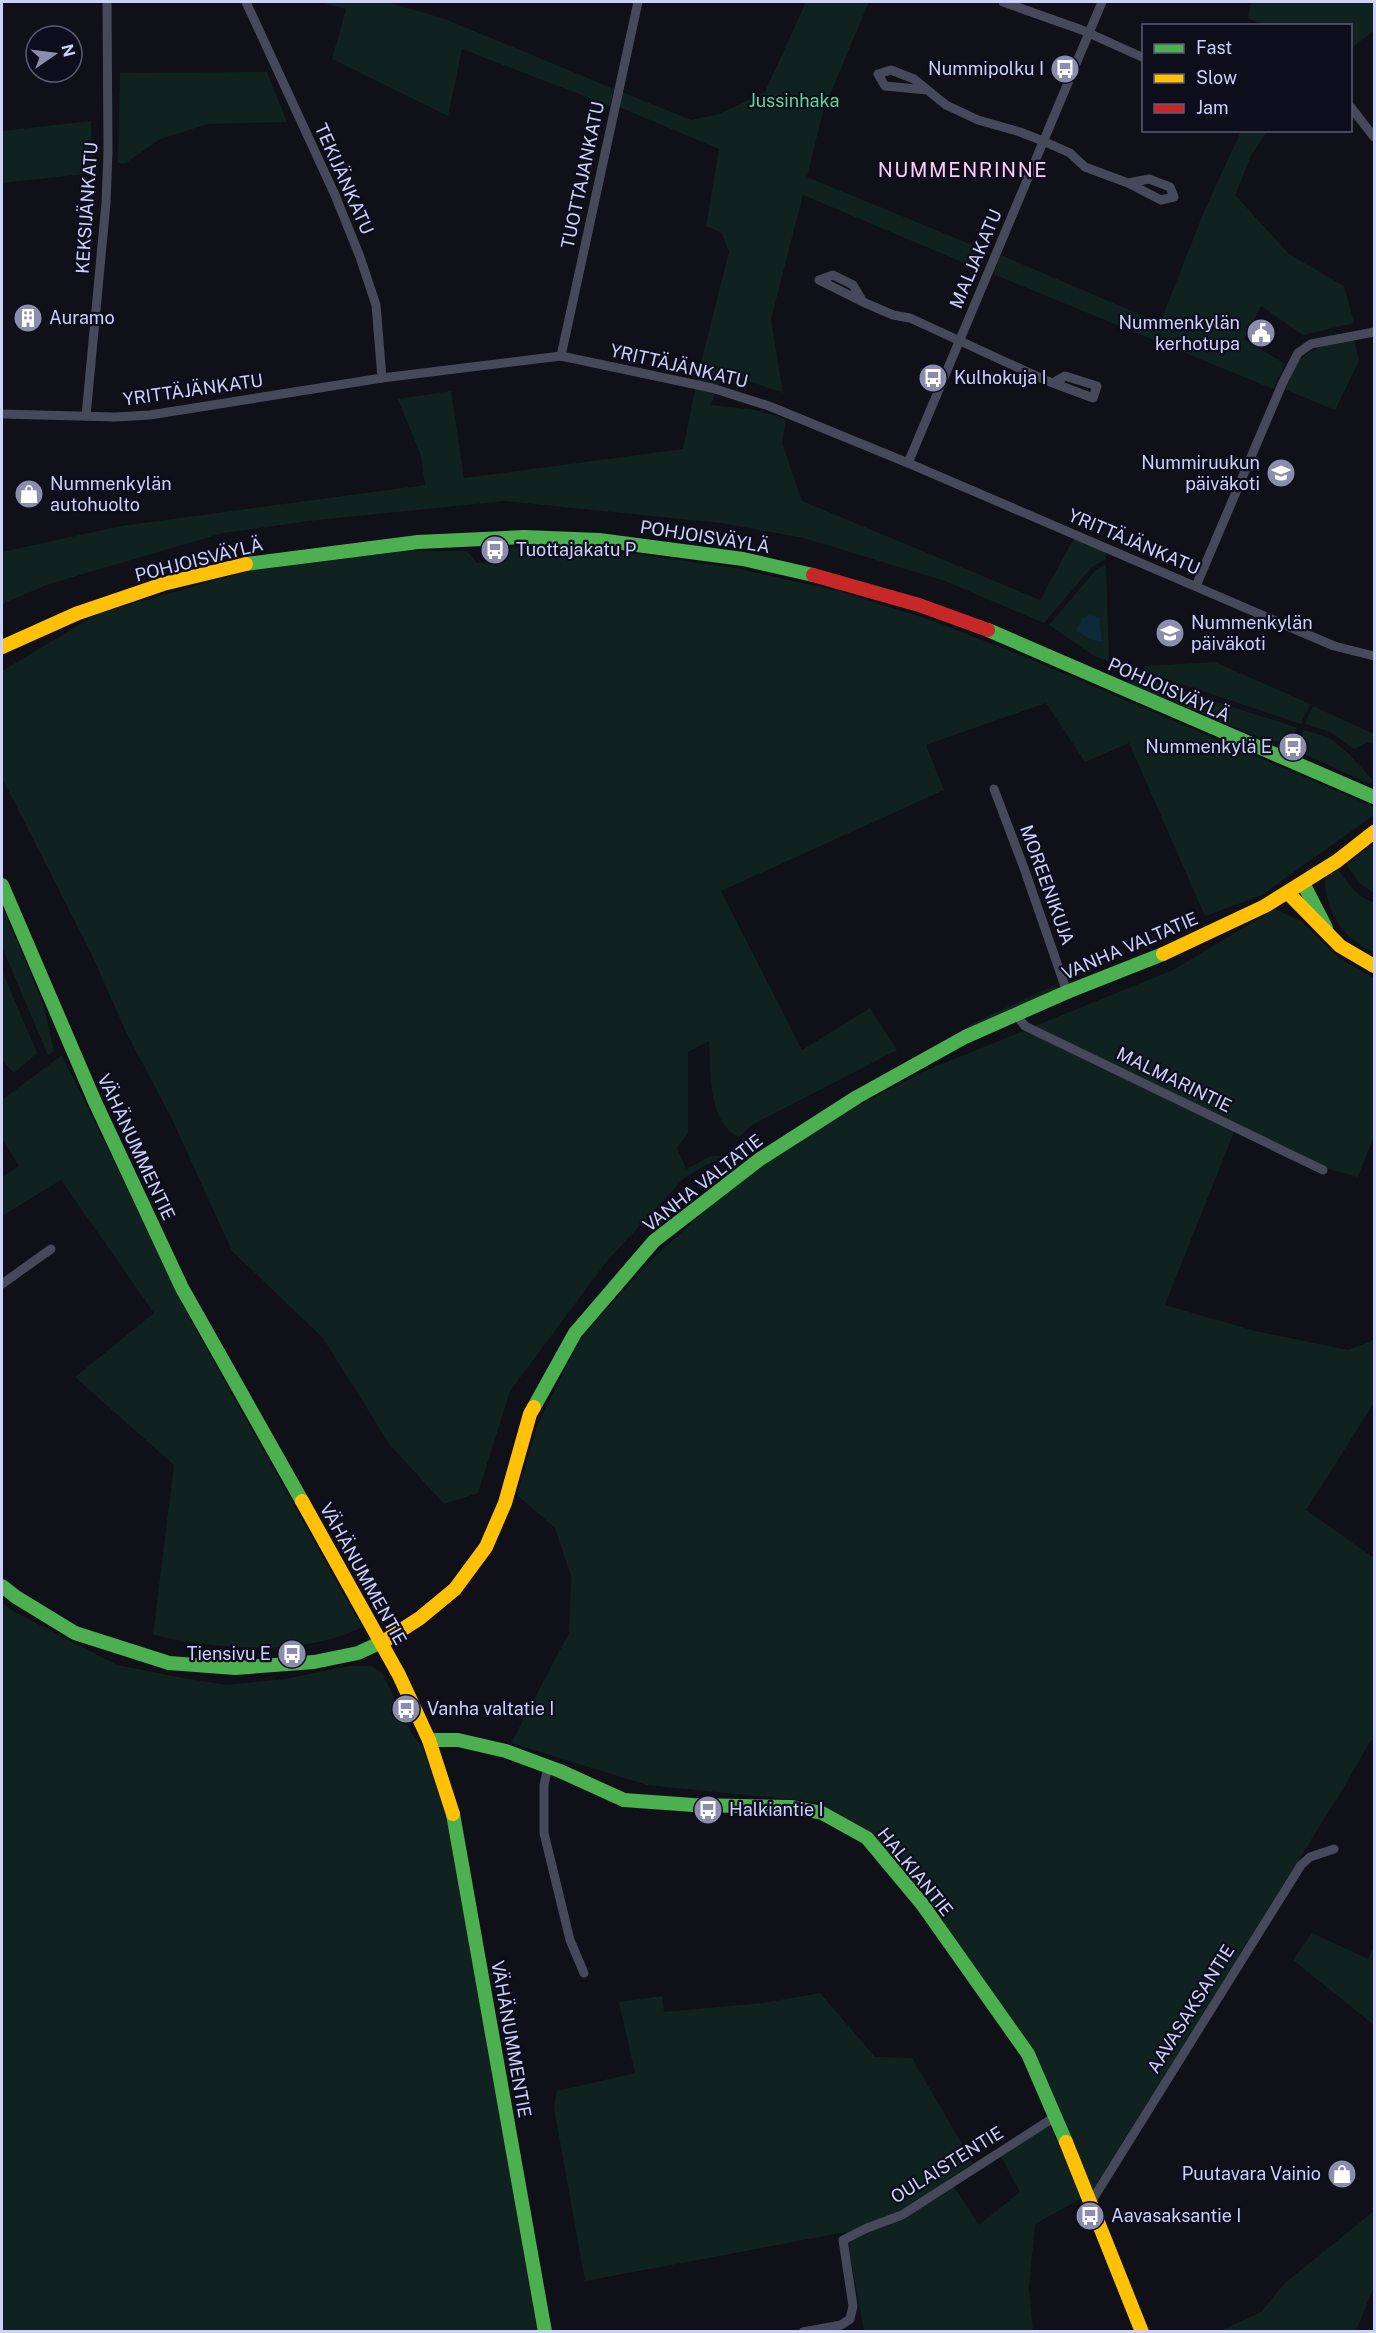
<svg xmlns="http://www.w3.org/2000/svg" width="1376" height="2333" viewBox="0 0 1376 2333" font-family="'Public Sans',sans-serif">
<style>
.green{fill:#10221f}
.water{fill:#0e293b}
.lines{fill:none;stroke-linecap:round;stroke-linejoin:round}
.street{stroke:#464959;stroke-width:9}
.fast{stroke:#4caf50;stroke-width:14}
.slow{stroke:#ffc107;stroke-width:14}
.jam{stroke:#c62828;stroke-width:14}
.labels{text-anchor:middle;stroke-width:4.5;stroke-linejoin:round;paint-order:stroke}
.poi-label{font-size:18px;fill:#cbd1fb;stroke:#0d0d1c;text-anchor:start}
.park-label{font-size:18px;fill:#5dd59b;stroke:#0d0d1c}
.street-label{font-size:18px;fill:#cbd1fb;stroke:#0d0d1c}
.neighbourhood-label{font-size:20px;letter-spacing:1.5px;fill:#fccdf5;stroke:#0d0d1c}
</style>
<rect width="100%" height="100%" fill="#101018"/>
<g class="green">
<path d="M320,2H387L445,19L614,89L610,106L462,49L448,116L332,59L346,9Z"/>
<path d="M806,2H869L823,111L807,177L982,249L974,267L803,195L771,319L783,393L723,372L711,405L756,410L786,419L782,443L802,501L1040,600L1074,538L1106,552V559L1092,567L1044,623L945,581L804,538L721,523L505,501L317,520L223,533L49,584L2,604V552L121,526L425,485L421,456L398,399L451,391L464,478L683,449L700,366L729,252L722,233L706,226L719,149L619,107L622,92L691,120L719,114L765,92Z"/>
<path d="M1251,2H1374V31L1351,48L1350,26L1263,25L1248,18Z"/>
<path d="M267,72L287,122L208,124L160,139L126,163H118L120,73Z"/>
<path d="M91,121L93,173L2,183V131Z"/>
<path d="M1241,131H1267L1251,156L1235,195L1289,254L1344,286L1354,323L1303,335L1261,306L1244,339L1285,364L1273,389L993,274L1001,255L1160,323L1203,214Z"/>
<path d="M1354,339L1359,361L1335,410L1284,389C1287,382 1289,373 1294,366C1306,349 1334,341 1354,339Z"/>
<path d="M513,547L634,554L735,568L838,591L934,621L1030,659L1374,807V815L1260,896L1205,916L1129,743L1085,762L1046,703L926,745L944,790L721,891L802,1050L870,1008L897,1050L752,1125L739,1137C707,1122 711,1071 709,1041L688,1052V1133L677,1148L686,1169L711,1156H722L684,1178L607,1261L510,1391L478,1493L444,1504L390,1445L323,1338L232,1251L172,1119L127,1034L91,953L2,778V671L99,613L241,573L377,551H467L477,563L493,562L502,549Z"/>
<path d="M1106,564L1109,661L1094,656L1049,625L1095,571Z"/>
<path d="M1215,662L1310,704L1301,724L1142,671L1145,666Z"/>
<path d="M1127,673L1298,728C1288,747 1277,742 1259,737L1129,684L1126,677Z"/>
<path d="M1313,706L1374,734V744L1369,742L1354,749L1330,732L1305,724Z"/>
<path d="M1303,730L1328,737L1346,751L1373,780L1370,784L1304,754C1296,746 1300,740 1303,730Z"/>
<path d="M1374,843V893L1359,883L1347,865Z"/>
<path d="M1338,870C1349,884 1357,898 1374,902V952C1344,940 1325,911 1325,879Z"/>
<path d="M2,906L43,1004L54,1051L48,1055L2,947Z"/>
<path d="M1275,909L1301,921L1339,958L1374,978V1136L1358,1177L1325,1168L1035,1026L1173,970Z"/>
<path d="M2,971L37,1053L14,1073L2,1060Z"/>
<path d="M1059,983L1056,991L968,1029L967,1026Z"/>
<path d="M1026,1030L1234,1132L1165,1305L1255,1331L1348,1350L1374,1340V1403L1306,1510L1374,1558V1741L1371,1740L1341,1792L1092,2191L1036,2062L928,1898L869,1834L816,1802L647,1785L511,1743L569,1633L571,1576L555,1528L517,1495L537,1426L579,1340L647,1264L734,1184L842,1114L922,1072Z"/>
<path d="M62,1055L195,1328L362,1627C304,1657 215,1649 153,1635L174,1465L75,1377L154,1313L61,1180L2,1216V1177L19,1166L2,1139V1100Z"/>
<path d="M2,1603L13,1611L117,1665L183,1678L227,1685L285,1679L349,1666H372L382,1673L411,1732L423,1748L449,1822L537,2331H2Z"/>
<path d="M1312,1933L1368,1959L1374,1947V2025L1293,1960Z"/>
<path d="M820,1993L875,2057L912,2058L973,2163L949,2179L979,2225L1020,2192L1001,2157L1049,2125L1084,2197L1035,2224L1029,2288L1033,2331H864L846,2232L585,2281L554,2108L557,2091L635,2073L619,2002L662,1996L664,2012L763,2003Z"/>
<path d="M1374,2211V2290L1373,2289L1356,2331H1220L1261,2312L1285,2283Z"/>
</g>
<path class="water" d="M1090,615L1099,617L1102,642L1089,639L1076,630L1083,618Z"/>
<g class="lines">
<g class="street">
<path d="M246,2L335,195L360,257L376,305L382,378"/>
<path d="M1003,2L1082,30L1144,58"/>
<path d="M927,90L885,86L878,74L891,70L914,79L946,105L978,120L1020,132L1043,141L1070,153L1085,167L1128,183L1161,200L1174,197L1170,187L1149,179L1128,183"/>
<path d="M1350,106L1374,137"/>
<path d="M863,302L819,280L833,275L853,285L863,302L893,315L910,318L1045,380L1093,398L1097,386L1065,376L1053,383"/>
<path d="M561,356L638,2"/>
<path d="M2,414L115,417L150,415L382,378L561,356L712,388L769,406L908,463L1334,646L1374,656"/>
<path d="M86,416L106,203L108,152L107,2"/>
<path d="M908,463L1102,2"/>
<path d="M1196,586L1283,382L1298,353L1311,344L1374,332"/>
<path d="M994,789L1024,868L1067,992"/>
<path d="M1015,1014L1025,1026L1323,1170"/>
<path d="M2,1284L51,1249"/>
<path d="M548,1767L544,1785V1833L570,1940L584,1973"/>
<path d="M1091,2202L1301,1865L1310,1857L1334,1849"/>
<path d="M803,2332L841,2325L850,2319L853,2306L843,2240L867,2228L902,2215L1053,2118"/>
</g>
<g class="fast">
<path d="M246,564L418,542L524,537L599,540L743,559L813,575"/>
<path d="M988,630L1374,797"/>
<path d="M1303,883L1326,928"/>
<path d="M2,885L95,1102L182,1288L302,1501"/>
<path d="M534,1407L575,1333L654,1241L760,1159L857,1097L965,1037L1067,992L1163,954"/>
<path d="M2,1586L16,1597L75,1633L169,1663L235,1668L314,1662L358,1653L386,1640"/>
<path d="M429,1740H458L506,1751L560,1771L624,1800L693,1805L792,1807L822,1813L867,1838L922,1904L1028,2054L1066,2142"/>
<path d="M453,1814L545,2332"/>
</g>
<g class="slow">
<path d="M2,647L78,613L163,584L246,564"/>
<path d="M1288,893L1340,946L1374,966"/>
<path d="M1163,954L1265,906L1337,861L1374,832"/>
<path d="M302,1501L399,1675L429,1740L453,1814"/>
<path d="M386,1640L420,1618L455,1589L486,1547L505,1503L530,1414L534,1407"/>
<path d="M1066,2142L1142,2332"/>
</g>
<path class="jam" d="M813,575L919,605L988,630"/>
</g>
<defs>
<g id="bus-disc" transform="scale(1.5)"><circle r="9.5" fill="#8a8dac" stroke="#0d0d1c"/><path d="M-5-6H5V4H4V6H2V4H-2V6H-4V4H-5ZM-3.5-4V0h7V-4ZM-3.5 1.2v1.5H-2V1.2ZM2 1.2v1.5H3.5V1.2Z" fill="#fff"/></g>
<g id="building-disc" transform="scale(1.5)"><circle r="9.5" fill="#8a8dac" stroke="#0d0d1c"/><path d="M-4-6H4V6H1V3H-1V6H-4ZM-2.5-4.3h1.7v1.8h-1.7ZM.8-4.3h1.7v1.8H.8ZM-2.5-1h1.7V.8h-1.7ZM.8-1h1.7V.8H.8Z" fill="#fff"/></g>
<g id="civic-disc" transform="scale(1.5)"><circle r="9.5" fill="#8a8dac" stroke="#0d0d1c"/><path d="M-.6-6.5H3V-4.5H.6V-3L4-1V1h2V6H-6V1h2V-1L-.6-3ZM-1.2 2.5V6h2.4V2.5Z" fill="#fff"/></g>
<g id="school-disc" transform="scale(1.5)"><circle r="9.5" fill="#8a8dac" stroke="#0d0d1c"/><path d="M0-5L7-2L0 1L-7-2ZM-4 1L0 2.5L4 1V4Q0 6-4 4Z" fill="#fff"/></g>
<g id="shop-disc" transform="scale(1.5)"><circle r="9.5" fill="#8a8dac" stroke="#0d0d1c"/><path d="M-5-2.5h2.3a2.7 3.5 0 0 1 5.4 0H5L5.5 6h-11ZM-1.5-2.5h3a1.5 2.3 0 0 0-3 0Z" fill="#fff"/></g>
</defs>
<g fill-rule="evenodd">
<use href="#bus-disc" x="1065" y="69"/>
<use href="#building-disc" x="28" y="318"/>
<use href="#civic-disc" x="1261" y="333"/>
<use href="#bus-disc" x="933" y="378"/>
<use href="#school-disc" x="1281" y="473"/>
<use href="#shop-disc" x="29" y="494"/>
<use href="#bus-disc" x="495" y="550"/>
<use href="#school-disc" x="1170" y="633"/>
<use href="#bus-disc" x="1293" y="747"/>
<use href="#bus-disc" x="292" y="1654"/>
<use href="#bus-disc" x="406" y="1709"/>
<use href="#bus-disc" x="708" y="1810"/>
<use href="#shop-disc" x="1342" y="2174"/>
<use href="#bus-disc" x="1090" y="2216"/>
</g>
<g class="labels">
<g class="poi-label">
<text x="1044" y="75" text-anchor="end">Nummipolku I</text>
<text x="49" y="324">Auramo</text>
<text x="1240" y="329" text-anchor="end">Nummenkylän<tspan x="1240" dy="21">kerhotupa</tspan></text>
<text x="954" y="384">Kulhokuja I</text>
<text x="1260" y="469" text-anchor="end">Nummiruukun<tspan x="1260" dy="21">päiväkoti</tspan></text>
<text x="50" y="490">Nummenkylän<tspan x="50" dy="21">autohuolto</tspan></text>
<text x="516" y="556">Tuottajakatu P</text>
<text x="1191" y="629">Nummenkylän<tspan x="1191" dy="21">päiväkoti</tspan></text>
<text x="1272" y="753" text-anchor="end">Nummenkylä E</text>
<text x="271" y="1660" text-anchor="end">Tiensivu E</text>
<text x="427" y="1715">Vanha valtatie I</text>
<text x="729" y="1816">Halkiantie I</text>
<text x="1321" y="2180" text-anchor="end">Puutavara Vainio</text>
<text x="1111" y="2222">Aavasaksantie I</text>
</g>
<g class="park-label">
<text x="794" y="107">Jussinhaka</text>
</g>
<g class="street-label">
<text transform="translate(583 175) rotate(-78)" y="6">TUOTTAJANKATU</text>
<text transform="translate(344 179) rotate(66)" y="6">TEKIJÄNKATU</text>
<text transform="translate(87 208) rotate(-86)" y="6">KEKSIJÄNKATU</text>
<text transform="translate(976 259) rotate(-67)" y="6">MALJAKATU</text>
<text transform="translate(679 366) rotate(13)" y="6">YRITTÄJÄNKATU</text>
<text transform="translate(193 390) rotate(-8)" y="6">YRITTÄJÄNKATU</text>
<text transform="translate(705 537) rotate(9)" y="6">POHJOISVÄYLÄ</text>
<text transform="translate(1134 542) rotate(23)" y="6">YRITTÄJÄNKATU</text>
<text transform="translate(199 560) rotate(-14)" y="6">POHJOISVÄYLÄ</text>
<text transform="translate(1169 690) rotate(24)" y="6">POHJOISVÄYLÄ</text>
<text transform="translate(1047 885) rotate(70)" y="6">MOREENIKUJA</text>
<text transform="translate(1130 946) rotate(-23)" y="6">VANHA VALTATIE</text>
<text transform="translate(1174 1080) rotate(26)" y="6">MALMARINTIE</text>
<text transform="translate(136 1147) rotate(65)" y="6">VÄHÄNUMMENTIE</text>
<text transform="translate(703 1183) rotate(-38)" y="6">VANHA VALTATIE</text>
<text transform="translate(363 1574) rotate(61)" y="6">VÄHÄNUMMENTIE</text>
<text transform="translate(915 1872) rotate(51)" y="6">HALKIANTIE</text>
<text transform="translate(1191 2009) rotate(-58)" y="6">AAVASAKSANTIE</text>
<text transform="translate(511 2039) rotate(80)" y="6">VÄHÄNUMMENTIE</text>
<text transform="translate(947 2165) rotate(-32)" y="6">OULAISTENTIE</text>
</g>
<g class="neighbourhood-label">
<text x="963" y="177">NUMMENRINNE</text>
</g>
</g>
<rect width="1376" height="2333" fill="none" stroke="#cbd1fb" stroke-width="6"/>
<rect x="1142" y="24" width="210" height="108" fill="#0d0d1c" stroke="#595b75" stroke-width="1.5"/>
<rect x="1154" y="44" width="30" height="9" fill="#4caf50" stroke="#595b75" stroke-width="1.5"/>
<text x="1196" y="54" font-size="18" fill="#cbd1fb">Fast</text>
<rect x="1154" y="74" width="30" height="9" fill="#ffc107" stroke="#595b75" stroke-width="1.5"/>
<text x="1196" y="84" font-size="18" fill="#cbd1fb">Slow</text>
<rect x="1154" y="104" width="30" height="9" fill="#c62828" stroke="#595b75" stroke-width="1.5"/>
<text x="1196" y="114" font-size="18" fill="#cbd1fb">Jam</text>
<g transform="translate(54 54) rotate(76)"><circle r="28" fill="#0d0d1c" stroke="#595b75" stroke-width="1.5"/>
<path d="M0-4.5L10 22L0 15L-10 22Z" fill="#8a8dac"/>
<text y="-9" font-size="16" font-weight="bold" text-anchor="middle" fill="#cbd1fb">N</text>
</g>
</svg>
